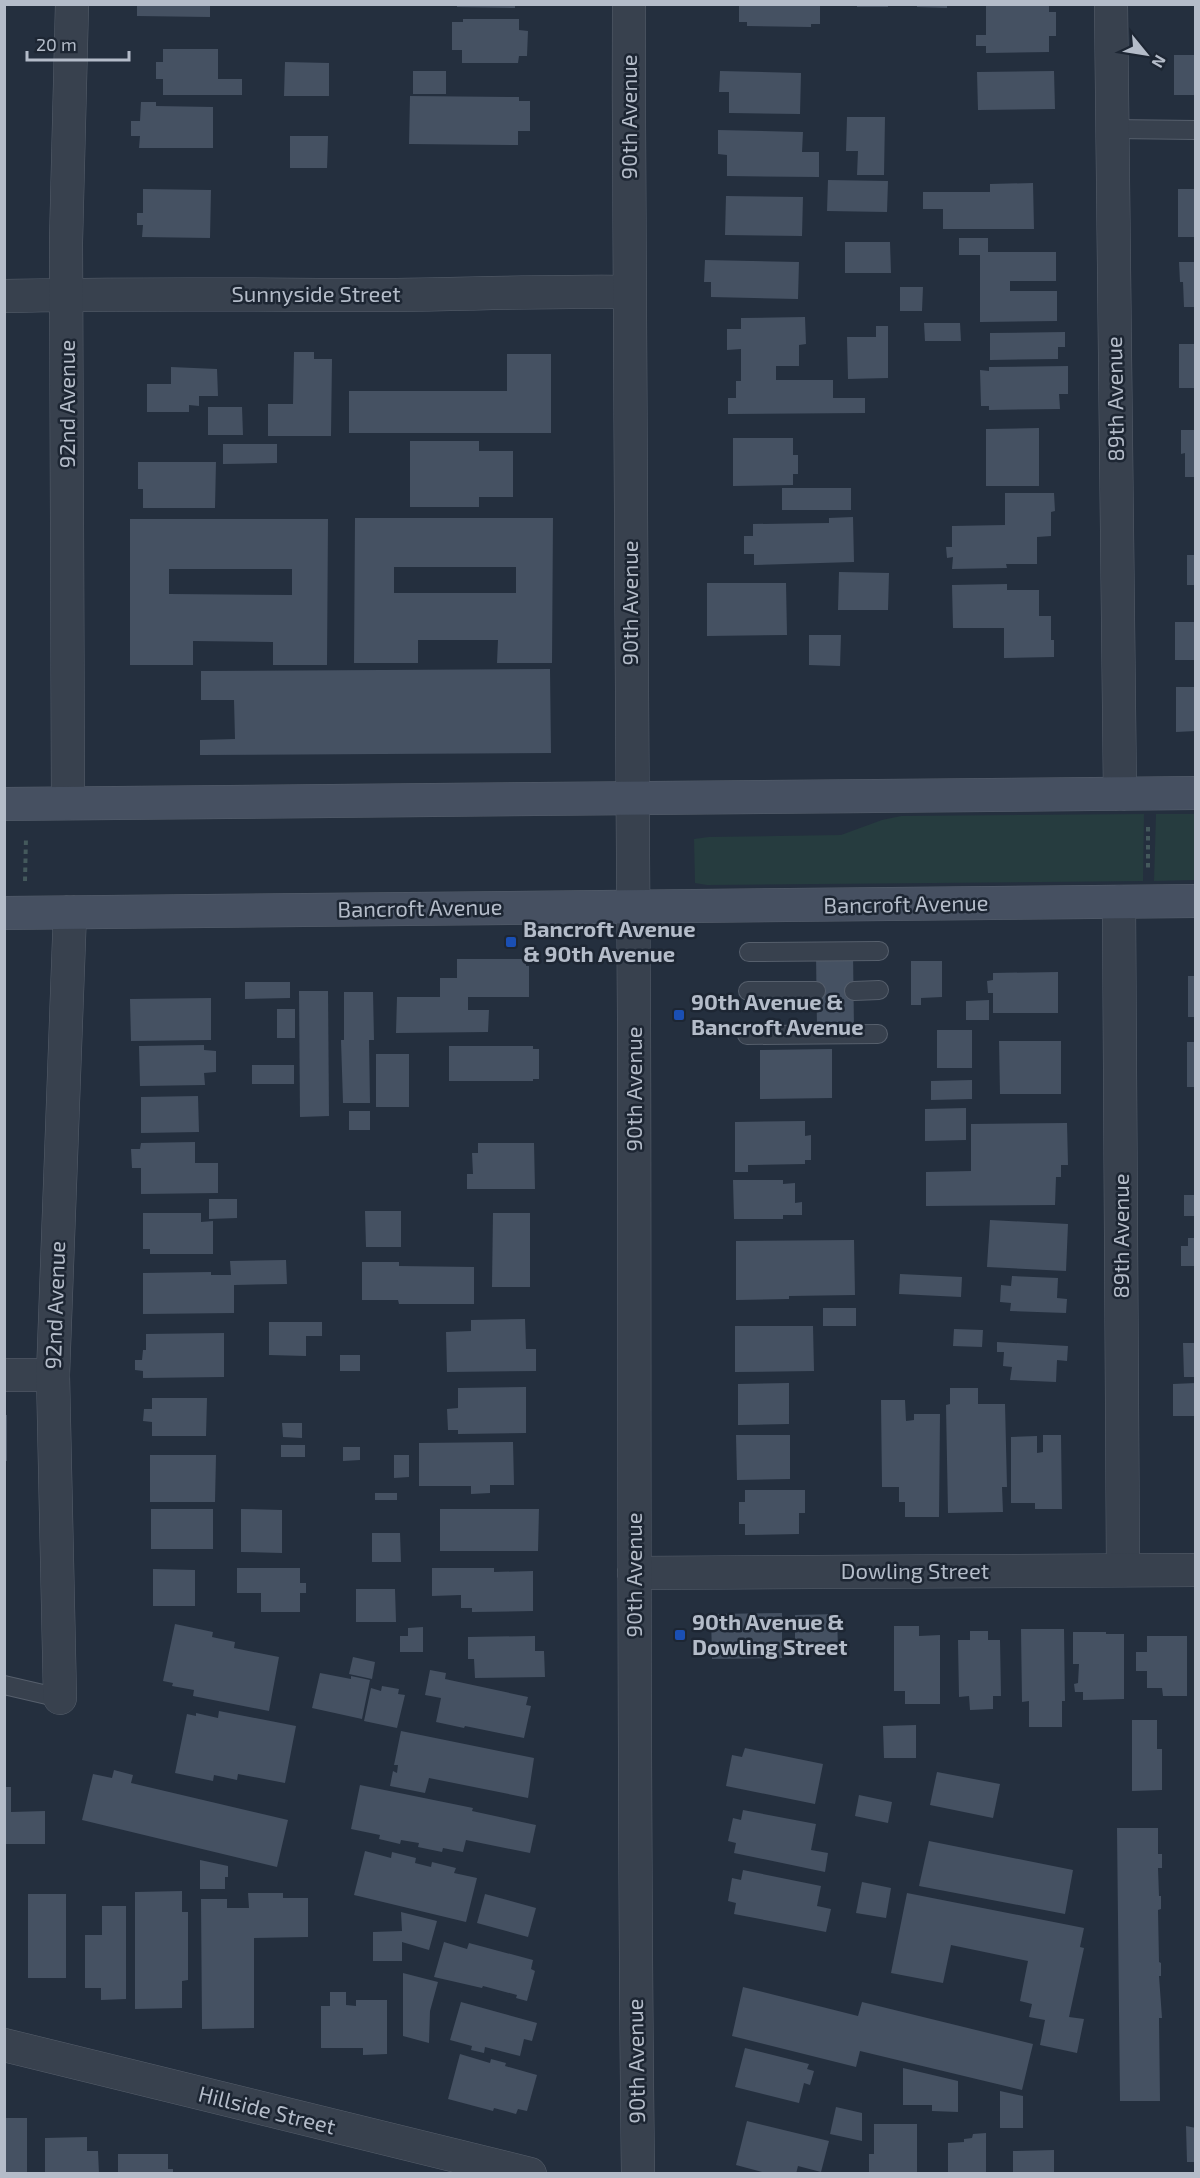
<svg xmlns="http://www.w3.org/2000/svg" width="1200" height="2178" viewBox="0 0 1200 2178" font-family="'Exo 2',sans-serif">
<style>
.green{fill:#263c3f}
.building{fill:#455162;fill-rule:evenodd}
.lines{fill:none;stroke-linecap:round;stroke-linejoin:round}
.service-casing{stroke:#565f6c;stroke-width:20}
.minor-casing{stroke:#565f6c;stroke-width:34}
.tertiary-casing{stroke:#565f6c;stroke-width:34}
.secondary-casing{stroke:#565f6c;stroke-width:34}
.path{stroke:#44595c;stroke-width:4;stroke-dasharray:4.5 4.5;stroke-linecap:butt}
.service{stroke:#38414e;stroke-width:18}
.minor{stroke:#38414e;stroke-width:33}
.tertiary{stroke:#38414e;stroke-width:33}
.secondary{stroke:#465061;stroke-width:33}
.transit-dot{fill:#1a4fb4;stroke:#1d2633;stroke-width:2}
.labels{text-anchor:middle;stroke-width:5;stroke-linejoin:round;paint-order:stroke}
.street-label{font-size:22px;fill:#b4bcc9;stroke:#1d2633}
.poi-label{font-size:22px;font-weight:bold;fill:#b4bcc9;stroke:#1d2633;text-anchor:start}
</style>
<rect width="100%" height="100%" fill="#242f3e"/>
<g class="green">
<path d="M1144,814L1143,881L707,885L695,883L694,839L709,837L841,835L882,820L901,816Z"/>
<path d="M1156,814H1195V880L1154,881Z"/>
</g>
<g class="building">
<path d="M137,4H210V17L137,16Z"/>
<path d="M457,4H515V8L457,7Z"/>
<path d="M739,4H820V24H811V27L747,26V22H739Z"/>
<rect x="857" y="4" width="31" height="3"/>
<path d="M917,4H947V8L917,7Z"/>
<path d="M1049,5V12H1056V36H1049V52L986,53V46H976V35H986V6Z"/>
<path d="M463,19H519V30L528,31L527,56H519L518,63H462V50H452V22H463Z"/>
<path d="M163,49H218V79H242V95H163V79H156V62H163Z"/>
<rect x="1174" y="55" width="22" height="40"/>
<path d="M285,62L329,63V96H284Z"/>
<rect x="413" y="71" width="33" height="23"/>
<path d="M720,71L801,73L800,114L729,113V92H719Z"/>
<path d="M1054,71L1055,109L978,110L977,72Z"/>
<path d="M410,96L519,97V101H530V131H518V145L409,144Z"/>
<path d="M141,102H156V106L213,107V148H139L140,136H131V121H140Z"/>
<path d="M847,117H885L884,175H857L858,151H846Z"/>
<path d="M718,130L803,132L802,152H819V177L727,176V155L718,154Z"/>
<path d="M290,136H328L327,168H290Z"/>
<path d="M828,180L888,181L887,212L827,211Z"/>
<path d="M1033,183L1034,229H943V209H923V192H990V184Z"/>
<path d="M143,189L211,190L210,238L142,237L143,225H137V213H143Z"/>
<rect x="1178" y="189" width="18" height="48"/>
<path d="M726,196L803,197L802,236L725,235Z"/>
<path d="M959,238H988V252H1056V281H1010V291H1057V321L980,322V255H959Z"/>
<path d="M845,242H890L891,273H845Z"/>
<path d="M705,260L799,262L798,299L711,297V282H704Z"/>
<path d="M1179,262H1196V307H1184L1183,282H1180Z"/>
<path d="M900,287H923L922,311H900Z"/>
<path d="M805,317L806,344L799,345V366H776V380H833V398H865V413L728,414V398H736V381H741V349L727,350V329H741V318Z"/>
<path d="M924,323H960L961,341H925Z"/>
<path d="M876,326H888V378L848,379L847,337H876Z"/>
<path d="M1065,332V347H1058V359L990,360V333Z"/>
<rect x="1179" y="344" width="17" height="44"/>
<path d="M294,352H314V359H332L331,436H268V404H293Z"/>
<path d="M507,354H551V433H349V391H507Z"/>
<path d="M1068,366V394H1059L1060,409L989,410V406H981L980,370L989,371V367Z"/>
<path d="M171,367L217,369L218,396H199V406L189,405V412H147V384H171Z"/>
<path d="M208,407H242L243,435H208Z"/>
<path d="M1039,428V486H986V429Z"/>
<path d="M1181,430H1196V477H1185V453L1181,454Z"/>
<path d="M733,438H793V455H798V474H793V485L733,486Z"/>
<path d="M410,441H479V451H513V497H479V507H410Z"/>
<path d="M223,444H277V463L223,464Z"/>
<path d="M138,462H216L215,508H143V489H138Z"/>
<rect x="782" y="488" width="69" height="22"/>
<path d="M1005,493H1054L1055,511L1051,512V536L1037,537V564H1006L1007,568L952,569L953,557L947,558L946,547H952V526L1005,525Z"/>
<path d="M853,517L854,562L754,565V554H744V536H753V524L829,523V518Z"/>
<path d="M355,518H553L552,663H497L498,640H418V663H354ZM394,567H516V593H394Z"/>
<path d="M130,519H328L327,665H273V642L193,641V665H130ZM169,569H292V595L169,594Z"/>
<rect x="1187" y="555" width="9" height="30"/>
<path d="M839,572L889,573L888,610H838Z"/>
<path d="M707,583H786L787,635L707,636Z"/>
<path d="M1007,584V590H1039V616H1051V640H1054V657L1004,658V628H953L952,585Z"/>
<rect x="1175" y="622" width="21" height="38"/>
<path d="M809,635H841L840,666L809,665Z"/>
<path d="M550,669L551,753L200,755V740L235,739L234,700H201V671Z"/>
<path d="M1176,687H1196V731L1176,732Z"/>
<path d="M853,952L854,1029H817L816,953Z"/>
<path d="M457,959H526V966H529V997H468V1010H489L488,1032L396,1033L397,997H440V978H457Z"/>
<path d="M911,961H942V997L921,998V1005H911Z"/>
<path d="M1058,972V1013H993V993H988L987,981L993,980V973Z"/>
<rect x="1188" y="976" width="8" height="41"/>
<path d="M245,982H290V998L245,999Z"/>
<path d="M299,991H328L329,1116L300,1117Z"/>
<path d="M344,992H373L374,1040H369L370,1103H343L341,1040H344Z"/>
<path d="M211,998V1040L131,1041L130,999Z"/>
<path d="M989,1000V1020H966V1001Z"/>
<rect x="277" y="1009" width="18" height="29"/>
<rect x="937" y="1030" width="35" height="38"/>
<path d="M999,1041H1061V1094H1000Z"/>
<rect x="1187" y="1042" width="9" height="45"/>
<path d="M204,1045V1050L216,1051V1072L204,1073L205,1085L140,1086L139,1046Z"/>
<path d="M449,1046H533V1049H539V1079H533V1081H449Z"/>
<path d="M832,1049V1098L760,1099V1050Z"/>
<rect x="376" y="1054" width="33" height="53"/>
<rect x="252" y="1065" width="42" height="19"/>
<path d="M972,1080V1099L931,1100V1081Z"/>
<path d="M198,1096L199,1132L141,1133V1097Z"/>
<path d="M966,1108V1140L925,1141V1109Z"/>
<rect x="349" y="1111" width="21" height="19"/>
<path d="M805,1121V1136L811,1135V1160H805V1164L748,1165V1172H735V1122Z"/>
<path d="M1067,1123L1068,1165H1061V1177H1056L1055,1205L926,1206V1172L971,1171V1124Z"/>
<path d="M195,1142V1163H218V1193L141,1194V1168H132L131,1149H140L141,1143Z"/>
<path d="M478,1143H534L535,1189H467V1174H473L472,1153H478Z"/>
<path d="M733,1180H783V1184L795,1183V1203L802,1202V1215H783V1219H734Z"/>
<rect x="1184" y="1195" width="12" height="21"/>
<path d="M209,1199H237V1218L209,1219Z"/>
<path d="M365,1211H401V1247H366Z"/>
<path d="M143,1213H201V1222L213,1221V1254H150V1249H143Z"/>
<path d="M493,1213H530V1287H492Z"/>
<path d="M990,1220L1068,1224L1066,1271L987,1267Z"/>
<path d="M1188,1238H1196V1266H1181V1246H1188Z"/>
<path d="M854,1240L855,1295L789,1296V1299L736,1300V1241Z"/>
<path d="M286,1260L287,1284L234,1285V1313L143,1314V1273L211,1272V1275H231L230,1261Z"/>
<path d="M362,1262H399V1266L474,1267V1304H399L398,1300H362Z"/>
<path d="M900,1274L962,1277L961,1297L899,1294Z"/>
<path d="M1012,1276L1058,1278L1057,1298L1067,1299L1066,1313L1010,1311L1011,1303L1000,1302L1001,1285L1011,1286Z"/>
<rect x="823" y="1308" width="33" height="18"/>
<path d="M525,1319L526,1349H536V1371L447,1372L446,1332L471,1331V1320Z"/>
<path d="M269,1322H322V1336H306V1356L269,1355Z"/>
<path d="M735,1326H813L814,1371L735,1372Z"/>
<path d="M954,1329L983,1330L982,1347L953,1346Z"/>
<path d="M224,1333V1377L143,1378V1371L135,1370V1360H142L143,1350H146V1334Z"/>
<path d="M997,1342L1068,1346L1067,1361L1057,1360L1056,1382L1010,1380L1012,1367L1003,1366L1004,1352H997Z"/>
<path d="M1183,1343H1196V1377H1184Z"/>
<rect x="340" y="1355" width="20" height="16"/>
<path d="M789,1383V1424L738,1425V1384Z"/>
<path d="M1196,1383V1416H1173V1384Z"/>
<path d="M526,1387V1433L458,1434V1430H448L447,1409L458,1408V1388Z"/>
<path d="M950,1388H978V1404H1005L1007,1487H1002L1003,1512L948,1513L946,1405L950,1404Z"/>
<path d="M152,1398H207L206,1436H152V1422L143,1421L144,1409H152Z"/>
<path d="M881,1400H905L906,1421L914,1420V1414H940L939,1517H905V1502H899V1487H882Z"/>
<rect x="4" y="1415" width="3" height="46"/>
<path d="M282,1423H302V1438L283,1437Z"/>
<path d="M736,1435H790V1479L737,1480Z"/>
<path d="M1043,1435H1061L1062,1509H1035V1503H1011V1437L1037,1436V1453L1043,1452Z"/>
<path d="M513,1442L514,1485H490V1493L471,1494V1486H419V1443Z"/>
<rect x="281" y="1445" width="24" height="12"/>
<path d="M343,1447H360V1460L343,1461Z"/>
<path d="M150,1455H216L215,1502H150Z"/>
<path d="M394,1455H409V1477L394,1478Z"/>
<path d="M745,1490H805V1513H799V1534L745,1535V1524H739V1502H745Z"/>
<rect x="375" y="1493" width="22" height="7"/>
<rect x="151" y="1509" width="62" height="40"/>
<path d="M241,1509L282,1510V1553L241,1552Z"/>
<path d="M440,1509H539L538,1551H440Z"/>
<path d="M372,1533H400L401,1562H372Z"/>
<path d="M237,1568H300V1583H306V1593H300V1612H261V1593H237Z"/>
<path d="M432,1568H494V1572L533,1571V1611L472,1612V1608H461V1595L432,1596Z"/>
<path d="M153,1569L195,1570V1606H153Z"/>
<path d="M356,1589H395L396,1622H356Z"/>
<path d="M782,1613V1658L712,1659L711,1614Z"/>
<path d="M837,1614L838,1650L795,1651V1615Z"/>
<path d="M175,1624L213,1632L212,1637L235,1642L234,1648L279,1657L269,1711L193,1696L194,1690L172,1686L173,1683L163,1681Z"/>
<path d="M894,1626H919V1636L940,1635V1704H905V1691H894Z"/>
<path d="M423,1627V1652H400V1636H408V1628Z"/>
<path d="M1021,1629H1064L1065,1701H1062V1727H1029V1701L1022,1702Z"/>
<path d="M970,1631H988V1640H1000L1001,1696H993V1709L970,1710L969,1696L959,1697L958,1640H970Z"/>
<path d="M1073,1632H1106V1634H1124V1699L1083,1700V1692H1075L1074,1684L1078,1683L1079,1664H1073Z"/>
<path d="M535,1636V1651H544L545,1677L475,1678L474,1659H468V1637Z"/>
<path d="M1147,1636H1187V1696H1163L1162,1688H1147V1671H1136V1652H1147Z"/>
<path d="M353,1657L375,1662L372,1679L349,1674Z"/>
<path d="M430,1670L446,1673L445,1679L528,1697L526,1705L531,1706L524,1738L465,1726L464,1728L436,1722L441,1698L425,1695Z"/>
<path d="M320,1673L351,1679V1676L370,1680L362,1719L312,1708Z"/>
<path d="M382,1686L399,1689L398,1694L405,1695L397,1728L364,1721L371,1688L381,1691Z"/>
<path d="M219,1711L296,1726L285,1783L238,1774L237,1780L214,1775L213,1781L175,1773L187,1714L196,1716V1713L218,1718Z"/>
<path d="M1132,1720H1157V1749H1162V1790L1132,1791Z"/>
<path d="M916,1725V1758H884L883,1726Z"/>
<path d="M401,1731L534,1758L528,1798L429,1778L425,1793L390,1786L393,1771L397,1773L398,1765H394Z"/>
<path d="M745,1748L823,1764L815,1804L726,1786L732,1755L742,1757Z"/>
<path d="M114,1770L133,1775L131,1783L288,1820L277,1867L82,1820L93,1774L112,1778Z"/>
<path d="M937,1772L1000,1784L993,1818L930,1805Z"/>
<path d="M360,1785L473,1808L472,1811L536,1825L530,1853L466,1840L463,1852L443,1848L442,1852L418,1847L419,1843L401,1840L400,1844L379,1839L380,1835L351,1829Z"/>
<path d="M4,1787H11V1812L45,1811V1844H4Z"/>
<path d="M859,1795L892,1802L888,1823L855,1816Z"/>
<path d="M743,1810L816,1824L811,1850L828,1853L825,1872L734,1853L736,1843L728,1841L733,1818L741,1820Z"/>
<path d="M1117,1828H1158V1854H1162V1868H1158L1159,1896H1161V1909L1158,1910L1159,1962L1161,1963V1976H1159L1162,2018H1159L1160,2101H1120Z"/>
<path d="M929,1841L1073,1870L1065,1914L919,1886Z"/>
<path d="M365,1851L391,1858L392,1852L416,1858L415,1863L431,1867L432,1862L456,1868L454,1873L477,1878L466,1922L354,1895Z"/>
<path d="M200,1860L228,1866V1877H225V1889H200Z"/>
<path d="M743,1870L821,1886L817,1906L831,1909L826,1932L734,1914L736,1903L728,1901L732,1878L741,1880Z"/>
<path d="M862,1882L891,1888L886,1918L856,1913Z"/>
<path d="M182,1891V1912H188V1980L182,1981V2008L135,2009V1892Z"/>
<path d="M248,1893H283V1898H308V1937L254,1938V2028L202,2029L201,1899H227V1908H249Z"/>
<path d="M907,1893L1084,1928L1080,1947L1084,1948L1069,2017L1084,2019L1077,2053L1040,2045L1045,2020L1029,2017L1032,2004L1020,2001L1028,1961L951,1945L943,1983L891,1973Z"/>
<rect x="28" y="1894" width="38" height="84"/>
<path d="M485,1894L536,1908L528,1937L477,1923Z"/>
<path d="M102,1906H126V1999L101,2000V1988H85V1935H102Z"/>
<path d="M401,1912L437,1921L429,1950L402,1942V1961H373V1932L402,1931Z"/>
<path d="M444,1942L467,1949L469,1943L533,1960L531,1969L535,1971L527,2001L516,1998L517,1995L483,1986L482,1988L434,1977Z"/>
<path d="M403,1973L438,1982L430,2011L429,2043L403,2036Z"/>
<path d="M743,1987L858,2016L862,2002L1033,2044L1022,2090L860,2051L856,2067L732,2036Z"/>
<path d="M330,1992H346V2005L356,2006V2000H387V2054L363,2055V2048H321V2006H330Z"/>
<path d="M461,2002L537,2023L532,2041L524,2039L520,2056L485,2047L484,2053L471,2050L472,2046L450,2040Z"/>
<path d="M745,2048L809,2064L807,2069L814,2071L810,2085L804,2083L799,2103L735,2087Z"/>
<path d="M460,2054L490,2063L491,2059L506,2063L505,2066L537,2075L527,2111L518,2109L516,2114L494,2108L493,2111L448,2099Z"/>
<path d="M903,2068L958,2081V2112L932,2111V2105H903Z"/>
<path d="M1000,2091L1023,2096V2128H1000Z"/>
<path d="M836,2107L862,2113V2141L830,2134Z"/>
<rect x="4" y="2118" width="23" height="56"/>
<path d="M747,2121L829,2141L821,2172L798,2166L796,2174H770L736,2165Z"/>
<path d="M874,2124H917V2174H869V2154H874Z"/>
<path d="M1186,2126L1196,2128V2162H1187Z"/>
<path d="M986,2133V2174H948V2143L964,2142V2139L972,2138L973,2134Z"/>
<path d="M87,2137V2151H98L99,2174H45V2138Z"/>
<path d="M1054,2150V2174H1013V2151Z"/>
<path d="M118,2154H168V2169H173V2174H118Z"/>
</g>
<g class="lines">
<g class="service-casing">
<g id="service">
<path d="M1113,129L1196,130"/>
<path d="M749,952L879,951"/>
<path d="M748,991H816"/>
<path d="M854,991L879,990"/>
<path d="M747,1035L878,1034"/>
<path d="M4,1685L60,1698"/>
</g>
</g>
<g class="minor-casing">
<g id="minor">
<path d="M1111,4L1120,794"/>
<path d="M4,296C135,293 265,295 396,295C474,294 551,291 628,292"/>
<path d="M68,803L66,242L72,4"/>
<path d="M1119,902L1123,1570"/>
<path d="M4,1375H53"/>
<path d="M634,1573L1196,1570"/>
<path d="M60,1698L53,1375L70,912"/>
<path d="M4,2045L530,2174"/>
</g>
</g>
<g class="tertiary-casing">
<path id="tertiary" d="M629,4C628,342 633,680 634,1018C635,1403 633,1788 638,2174"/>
</g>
<g class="secondary-casing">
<g id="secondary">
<path d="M4,804L1196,793"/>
<path d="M4,913L1196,901"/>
</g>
</g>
<g class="path">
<path d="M1148,827V868"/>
<path d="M25,881L26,837"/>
</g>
<use href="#service" class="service"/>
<use href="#minor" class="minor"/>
<use href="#tertiary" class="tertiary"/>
<use href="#secondary" class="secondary"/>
</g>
<g class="transit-dot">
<rect x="505" y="936" width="12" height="12" rx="3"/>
<rect x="673" y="1009" width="12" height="12" rx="3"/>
<rect x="674" y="1629" width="12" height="12" rx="3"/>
</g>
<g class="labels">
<g class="street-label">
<text transform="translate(629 117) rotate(-90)" y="8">90th Avenue</text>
<text x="316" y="302">Sunnyside Street</text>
<text transform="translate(1115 399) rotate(-91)" y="8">89th Avenue</text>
<text transform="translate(67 404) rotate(-90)" y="8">92nd Avenue</text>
<text transform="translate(630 603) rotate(-90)" y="8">90th Avenue</text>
<text transform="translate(906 904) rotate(-1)" y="8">Bancroft Avenue</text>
<text transform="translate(420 908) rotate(-1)" y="8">Bancroft Avenue</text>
<text transform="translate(634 1089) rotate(-90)" y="8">90th Avenue</text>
<text transform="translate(1121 1236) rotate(-90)" y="8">89th Avenue</text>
<text transform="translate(55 1305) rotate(-88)" y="8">92nd Avenue</text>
<text x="915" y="1579">Dowling Street</text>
<text transform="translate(634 1575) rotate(-90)" y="8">90th Avenue</text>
<text transform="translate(636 2061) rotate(-91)" y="8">90th Avenue</text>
<text transform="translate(267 2110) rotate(14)" y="8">Hillside Street</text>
</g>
<g class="poi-label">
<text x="523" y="937">Bancroft Avenue<tspan x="523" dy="25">&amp; 90th Avenue</tspan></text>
<text x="691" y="1010">90th Avenue &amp;<tspan x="691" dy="25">Bancroft Avenue</tspan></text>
<text x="692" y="1630">90th Avenue &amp;<tspan x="692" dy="25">Dowling Street</tspan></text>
</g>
</g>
<rect width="1200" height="2178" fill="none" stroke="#b4bcc9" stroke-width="12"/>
<g transform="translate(1146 54) rotate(120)" stroke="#1d2633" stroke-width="4.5" paint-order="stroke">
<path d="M0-4.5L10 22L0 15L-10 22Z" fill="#b4bcc9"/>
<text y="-9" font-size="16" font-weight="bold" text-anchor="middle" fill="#b4bcc9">N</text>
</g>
<path d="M27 51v9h102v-9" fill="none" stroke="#b4bcc9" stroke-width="3"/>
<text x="36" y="51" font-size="18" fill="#b4bcc9" stroke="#1d2633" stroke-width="4.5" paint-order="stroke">20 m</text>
</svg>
